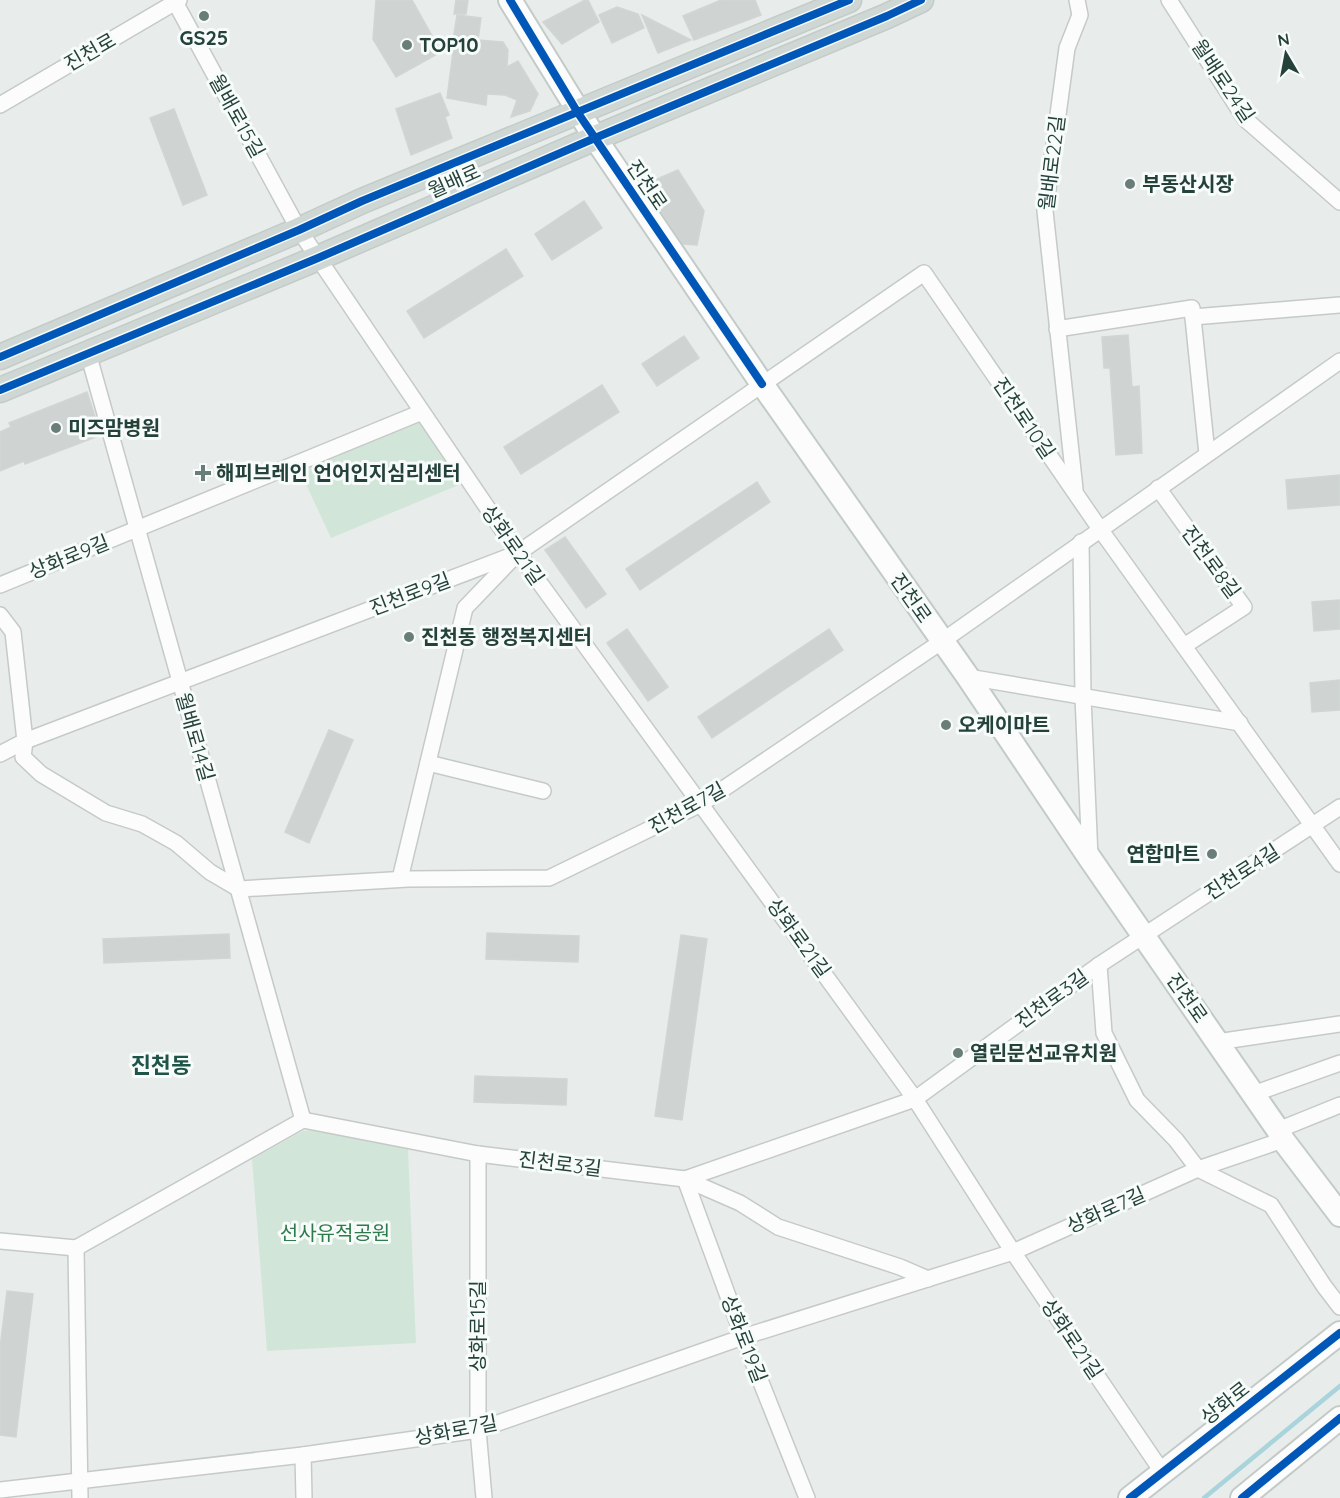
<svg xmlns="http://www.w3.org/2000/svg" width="1340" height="1498" viewBox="0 0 1340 1498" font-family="Quicksand,'Noto Sans KR',sans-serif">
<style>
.green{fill:#d1e6d8}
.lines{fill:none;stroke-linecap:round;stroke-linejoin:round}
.stream{stroke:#a9d4db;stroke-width:4.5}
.building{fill:#cfd4d2;stroke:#d1d6d4;stroke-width:1.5}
.street-casing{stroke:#c5cac8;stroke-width:18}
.secondary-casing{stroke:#c3cbc8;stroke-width:26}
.primary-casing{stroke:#c3ccc9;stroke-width:27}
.street{stroke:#fcfcfc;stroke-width:15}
.secondary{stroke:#fcfcfc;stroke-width:22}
.primary{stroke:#cfd7d5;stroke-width:24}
.cycleway-casing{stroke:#f7fbf9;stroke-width:11}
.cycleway{stroke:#0057b8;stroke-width:8}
.poi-dot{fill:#697e78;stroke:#f7fbf9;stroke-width:2}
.labels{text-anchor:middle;stroke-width:6;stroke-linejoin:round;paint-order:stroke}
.poi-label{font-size:20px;font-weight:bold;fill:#24423a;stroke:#f7fbf9;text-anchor:start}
.street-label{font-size:20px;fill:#24423a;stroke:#f7fbf9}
.park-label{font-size:20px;fill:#2d7a4b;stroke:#f7fbf9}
.quarter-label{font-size:22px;font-weight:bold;fill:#1f5548;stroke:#f7fbf9}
</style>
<rect width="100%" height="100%" fill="#e8edeb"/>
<g class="green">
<path d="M418,420L461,484L331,538L299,469Z"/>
<path d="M314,1130L408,1148L416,1343L267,1351L252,1159L303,1131Z"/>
</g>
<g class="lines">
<path class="stream" d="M1204,1498L1340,1386"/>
</g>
<g class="building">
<path d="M376,0H412L441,52L396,77L373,39Z"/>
<path d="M456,0H468L466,14H454Z"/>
<path d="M585,0H588L599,22L562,44L543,22Z"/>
<path d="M721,0H755L761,15L694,40L683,16Z"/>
<path d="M617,7L638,14L644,28L612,43L599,15Z"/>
<path d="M457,15L481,18L478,40L503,42L508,50L507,67L518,61L538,94L530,111L511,117L517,100L505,95L487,94L486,105L447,98L454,44L452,46Z"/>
<path d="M642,15L691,40L658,53Z"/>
<path d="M440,93L449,115L445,117L452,138L411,155L396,109Z"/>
<path d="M174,109L207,195L183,205L150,118Z"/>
<path d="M678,170L704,211L697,245L683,244L643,185Z"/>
<path d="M584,201L602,228L552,260L535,234Z"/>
<path d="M506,249L523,276L424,338L407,311Z"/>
<path d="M1128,335L1132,387L1139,386L1142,453L1116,455L1110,368H1104L1102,337Z"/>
<path d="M684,336L699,358L657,386L642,364Z"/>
<path d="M602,385L619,412L521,474L504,447Z"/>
<path d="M87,392L101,435L25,464L24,461L0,471V432L11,427L9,423Z"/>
<path d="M1340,475V505L1288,509L1286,480Z"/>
<path d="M757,482L770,502L640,590L626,569Z"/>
<path d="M565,537L606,594L586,608L545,550Z"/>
<path d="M1340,600V629L1314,631L1312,602Z"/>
<path d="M627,629L668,687L648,701L607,643Z"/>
<path d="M829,629L843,650L712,738L698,717Z"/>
<path d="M1340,680V710L1312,712L1310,683Z"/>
<path d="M329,730L353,740L309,843L285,832Z"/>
<path d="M487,933L579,936L578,962L486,959Z"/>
<path d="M229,934L230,958L104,963L103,939Z"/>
<path d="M681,935L707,939L682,1120L655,1116Z"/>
<path d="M475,1076L567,1079L566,1105L474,1102Z"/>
<path d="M7,1291L33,1294L16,1437L0,1435V1348Z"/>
</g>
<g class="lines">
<g class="street-casing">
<g id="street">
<path d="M1169,0L1245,119L1340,202"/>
<path d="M175,2L299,230L318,258L518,553L915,1099L1013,1252L1163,1473"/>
<path d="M0,105L179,0"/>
<path d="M1193,317L1340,305"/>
<path d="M1057,329L1192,308L1207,454"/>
<path d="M88,353L303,1120"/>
<path d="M1158,488L1244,607L1184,646"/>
<path d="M1075,489L1045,211L1067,48L1080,15L1077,0"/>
<path d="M1081,542L1083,697L1090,857"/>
<path d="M0,585L422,412"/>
<path d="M0,615L13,632L25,741L23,757L41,774L106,813L142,824L176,843L210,872L239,889L408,879L549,878L701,804L941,642L1340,361"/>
<path d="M968,677L1240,723"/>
<path d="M0,754L25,741L518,553L924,273L1100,529L1340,864"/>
<path d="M428,763L543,791"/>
<path d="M400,879L465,608L514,557"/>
<path d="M1099,965L1104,1033L1137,1100L1176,1140L1198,1169L1271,1205L1324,1286L1340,1307"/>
<path d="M1217,1042L1340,1024"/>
<path d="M1253,1094L1340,1063"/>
<path d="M1278,1130L1340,1105"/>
<path d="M478,1154V1430L484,1498"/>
<path d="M685,1179L743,1337L807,1498"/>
<path d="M685,1179L740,1203L778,1227L900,1267L928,1279"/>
<path d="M0,1241L76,1248L303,1120L478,1154L685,1179L915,1099L1099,965L1340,807"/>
<path d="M76,1248L80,1498"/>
<path d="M303,1455L304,1498"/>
<path d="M0,1490L303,1455L478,1430L743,1337L1013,1252L1198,1169L1283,1140"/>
</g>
</g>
<g class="secondary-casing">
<g id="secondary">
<path d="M510,0L595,138L762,384L968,677L1091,860L1278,1130L1283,1140L1340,1215"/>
<path d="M1130,1498L1340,1333"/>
<path d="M1242,1498L1340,1418"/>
</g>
</g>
<g class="primary-casing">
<g id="primary">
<path d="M0,357L299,230L362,201L849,0"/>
<path d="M0,390L318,258L595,138L887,16L921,0"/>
</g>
</g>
<use href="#street" class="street"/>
<use href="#secondary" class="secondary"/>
<use href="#primary" class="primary"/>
<g class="cycleway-casing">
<g id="cycleway">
<path d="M510,0L578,113L762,384"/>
<path d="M0,357L299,230L362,201L849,0"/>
<path d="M0,390L318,258L595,138L887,16L921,0"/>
<path d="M1130,1498L1340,1333"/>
<path d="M1242,1498L1340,1418"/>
</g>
</g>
<use href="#cycleway" class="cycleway"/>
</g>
<g class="poi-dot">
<circle cx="204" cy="16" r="6"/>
<circle cx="407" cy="45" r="6"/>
<circle cx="1130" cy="184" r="6"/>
<circle cx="56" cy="428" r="6"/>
<path d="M200 464h6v6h6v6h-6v6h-6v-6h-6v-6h6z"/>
<circle cx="409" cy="637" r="6"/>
<circle cx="946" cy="725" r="6"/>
<circle cx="1212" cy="854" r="6"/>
<circle cx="958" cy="1053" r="6"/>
</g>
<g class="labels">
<g class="poi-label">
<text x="204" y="45" text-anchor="middle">GS25</text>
<text x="419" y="52">TOP10</text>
<text x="1142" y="191">부동산시장</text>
<text x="68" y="435">미즈맘병원</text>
<text x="216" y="480">해피브레인 언어인지심리센터</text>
<text x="421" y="644">진천동 행정복지센터</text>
<text x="958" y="732">오케이마트</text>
<text x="1200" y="861" text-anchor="end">연합마트</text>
<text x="970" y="1060">열린문선교유치원</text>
</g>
<g class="street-label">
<text transform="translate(90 52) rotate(-30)" y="7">진천로</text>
<text transform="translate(1223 81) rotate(56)" y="7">월배로24길</text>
<text transform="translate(237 116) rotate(61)" y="7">월배로15길</text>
<text transform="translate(1052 163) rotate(-83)" y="7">월배로22길</text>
<text transform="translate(454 181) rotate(-24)" y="7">월배로</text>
<text transform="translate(647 185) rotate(56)" y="7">진천로</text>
<text transform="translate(1024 418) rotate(56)" y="7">진천로10길</text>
<text transform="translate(513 545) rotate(55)" y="7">상화로21길</text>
<text transform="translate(69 557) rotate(-22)" y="7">상화로9길</text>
<text transform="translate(1211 562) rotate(54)" y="7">진천로8길</text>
<text transform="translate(410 594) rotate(-21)" y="7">진천로9길</text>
<text transform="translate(911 598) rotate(55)" y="7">진천로</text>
<text transform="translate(195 737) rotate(74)" y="7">월배로14길</text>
<text transform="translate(687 808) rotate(-29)" y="7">진천로7길</text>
<text transform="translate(1242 872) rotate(-33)" y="7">진천로4길</text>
<text transform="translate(799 938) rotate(54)" y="7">상화로21길</text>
<text transform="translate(1187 998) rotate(55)" y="7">진천로</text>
<text transform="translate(1052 999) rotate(-36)" y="7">진천로3길</text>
<text transform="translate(560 1164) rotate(7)" y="7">진천로3길</text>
<text transform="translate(1106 1210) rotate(-24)" y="7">상화로7길</text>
<text transform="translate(478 1326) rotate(-90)" y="7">상화로15길</text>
<text transform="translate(744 1339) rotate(69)" y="7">상화로19길</text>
<text transform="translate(1072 1339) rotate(56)" y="7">상화로21길</text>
<text transform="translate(1225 1403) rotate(-38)" y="7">상화로</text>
<text transform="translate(456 1430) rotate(-11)" y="7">상화로7길</text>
</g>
<g class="park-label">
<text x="335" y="1240">선사유적공원</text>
</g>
<g class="quarter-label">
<text x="161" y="1073">진천동</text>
</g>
</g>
<g transform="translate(1286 54) rotate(350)" stroke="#f7fbf9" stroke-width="4.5" paint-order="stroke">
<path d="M0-4.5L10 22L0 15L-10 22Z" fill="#24423a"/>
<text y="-9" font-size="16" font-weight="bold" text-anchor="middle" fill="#24423a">N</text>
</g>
</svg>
